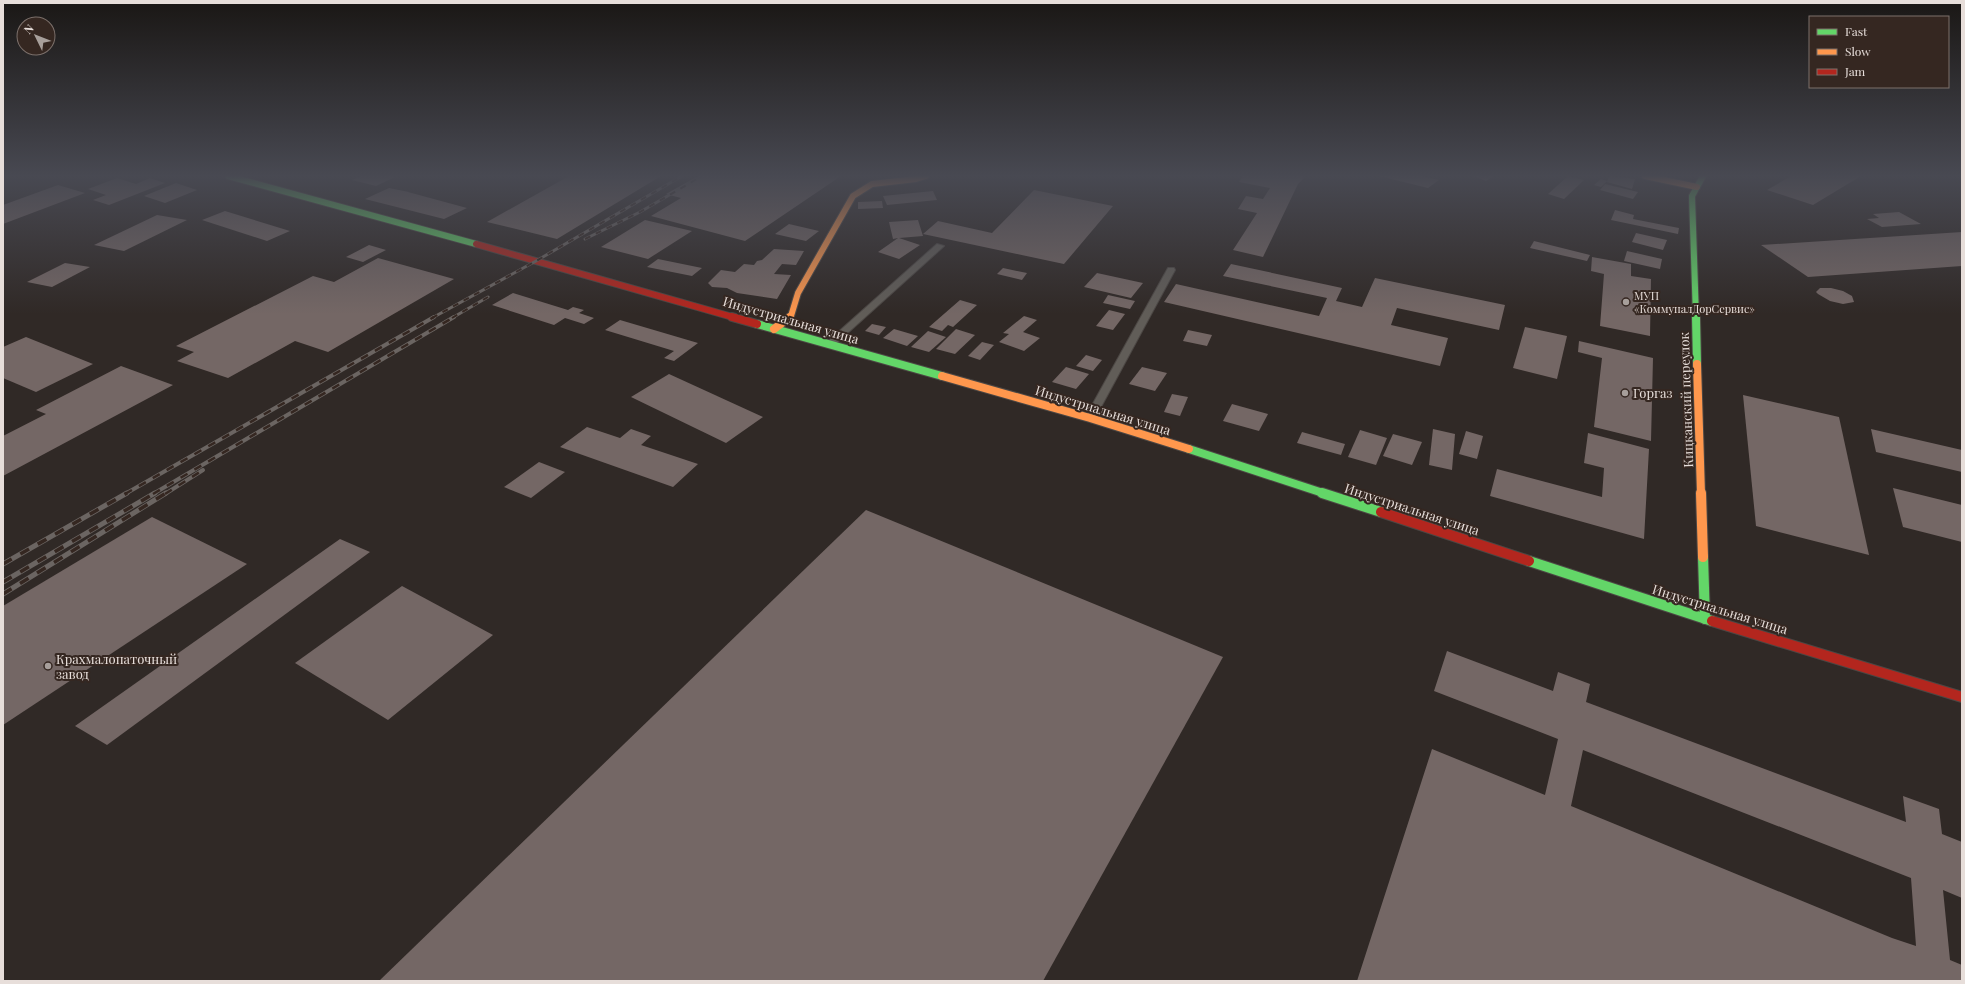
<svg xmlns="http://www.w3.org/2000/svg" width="1965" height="984" viewBox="0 0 1965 984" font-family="'Playfair Display',serif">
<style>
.building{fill:#746765;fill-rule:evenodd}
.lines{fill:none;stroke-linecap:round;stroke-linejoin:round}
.lane-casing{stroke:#4c4744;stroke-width:2}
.fast-far2-casing{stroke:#4c4744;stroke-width:8}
.fast-far1-casing{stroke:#4c4744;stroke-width:10}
.fast-casing{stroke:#4c4744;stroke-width:12}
.slow-far2-casing{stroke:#4c4744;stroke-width:8}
.slow-far1-casing{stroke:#4c4744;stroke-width:10}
.slow-casing{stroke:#4c4744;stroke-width:12}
.jam-far2-casing{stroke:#4c4744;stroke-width:8}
.jam-far1-casing{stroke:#4c4744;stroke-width:10}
.jam-casing{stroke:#4c4744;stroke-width:12}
.lane{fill:#615d58;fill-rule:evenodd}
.fast-far2{stroke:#63d668;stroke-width:6}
.fast-far1{stroke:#63d668;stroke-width:8}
.fast{stroke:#63d668;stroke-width:10}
.slow-far2{stroke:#ff974d;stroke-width:6}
.slow-far1{stroke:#ff974d;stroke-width:8}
.slow{stroke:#ff974d;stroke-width:10}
.jam-far2{stroke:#b3261e;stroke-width:6}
.jam-far1{stroke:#b3261e;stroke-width:8}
.jam{stroke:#b3261e;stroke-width:10}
.rail-far2-casing{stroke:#6b6562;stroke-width:3}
.rail-far1-casing{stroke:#6b6562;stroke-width:4}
.rail-casing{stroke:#6b6562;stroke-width:5}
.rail-far2{stroke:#352721;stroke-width:2;stroke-dasharray:6;stroke-linecap:butt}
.rail-far1{stroke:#352721;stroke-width:2.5;stroke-dasharray:8;stroke-linecap:butt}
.rail{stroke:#352721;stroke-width:3.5;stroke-dasharray:10;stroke-linecap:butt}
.poi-dot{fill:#a79f9b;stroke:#352721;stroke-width:1.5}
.labels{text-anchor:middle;stroke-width:4;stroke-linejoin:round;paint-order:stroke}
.far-poi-label{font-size:11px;fill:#e7deda;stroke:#352721;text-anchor:start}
.street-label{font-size:13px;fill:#e7deda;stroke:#352721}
.poi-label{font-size:13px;fill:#e7deda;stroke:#352721;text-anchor:start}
</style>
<rect width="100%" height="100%" fill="#302926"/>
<g class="building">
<path d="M361,176H391L395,177L376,186L352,180Z"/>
<path d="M569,176H661L557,239L487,222Z"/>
<path d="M698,176H841L745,241L651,216L681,198L666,194Z"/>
<path d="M1243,176H1306L1298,184L1263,257L1233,250L1257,213L1238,209L1246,196L1263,199L1270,188L1239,182Z"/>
<path d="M1379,176H1422L1439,180L1428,188Z"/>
<path d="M1473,176H1494L1486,181Z"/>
<path d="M1568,176L1584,180L1564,199L1548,194Z"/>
<path d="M1609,176L1635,179L1632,189L1607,182Z"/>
<path d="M1791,176H1861L1813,205L1767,190Z"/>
<path d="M117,178L136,184L150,178L165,183L109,205L93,200L106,195L88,189Z"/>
<path d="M1601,179L1607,181L1601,187L1594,185Z"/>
<path d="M176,183L197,190L165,203L144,196Z"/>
<path d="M1605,184L1638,192L1633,199L1600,190Z"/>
<path d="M58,185L85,193L3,224V205Z"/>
<path d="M389,188L409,192H408L467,208L444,219L365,199Z"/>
<path d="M1034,190L1113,206L1064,264L923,234L938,221L992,233Z"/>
<path d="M933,191L937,200L887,205L883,196Z"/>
<path d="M882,201L883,208L858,209V202Z"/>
<path d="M1615,210L1634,215L1633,219L1679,228L1678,234L1611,220Z"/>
<path d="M225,211L290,231L267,241L202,220Z"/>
<path d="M1899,212L1921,224L1882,227L1867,219L1879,218L1873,214Z"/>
<path d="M157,215L187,220L124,251L94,245Z"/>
<path d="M645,220L692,231L648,259L601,247Z"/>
<path d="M918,220L923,236L899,238L920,245L899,259L878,252L898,238L893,239L889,222Z"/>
<path d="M789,224L819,231L806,241L775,234Z"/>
<path d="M1962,232V266L1808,277L1761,245Z"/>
<path d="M1636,233L1667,240L1663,250L1632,242Z"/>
<path d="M1534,241L1590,255L1587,261L1530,248Z"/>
<path d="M369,245L386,250L363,262L346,257Z"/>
<path d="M774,249L804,251L796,265L782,264L774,274L791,275L777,299L737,293L727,288L712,287L708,283L721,270L735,272L744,264L754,265L757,261L762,260Z"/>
<path d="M1627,251L1662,259L1660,269L1624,261Z"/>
<path d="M1592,257L1631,264V276L1651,279L1650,336L1600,326L1604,274L1591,271Z"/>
<path d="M378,258L454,279L328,352L295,341L228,378L177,361L194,352L176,346L313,276L334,282Z"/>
<path d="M658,259L702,268L692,276L647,267Z"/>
<path d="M65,263L90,267L52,287L27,282Z"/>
<path d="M1231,264L1342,288L1336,301L1362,307L1375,278L1505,305L1499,330L1397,308L1391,325L1448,338L1440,366L1164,302L1176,284L1319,316L1327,298L1223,276Z"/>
<path d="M1003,268L1027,273L1022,280L997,274Z"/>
<path d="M1097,273L1143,283L1131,298L1084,287Z"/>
<path d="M1820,288H1831L1843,291L1852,296L1854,302L1843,304L1830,301L1818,294L1816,292Z"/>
<path d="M513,293L568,310L573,307L584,310L579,313L594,318L584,324L565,318L554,325L492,305Z"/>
<path d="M1108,295L1135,301L1130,309L1103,303Z"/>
<path d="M960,300L977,305L953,327L948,325L942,331L929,327Z"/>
<path d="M1109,310L1125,314L1113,330L1096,326Z"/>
<path d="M1024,316L1037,320L1023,332L1040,338L1024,351L999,342L1009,334L1003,333Z"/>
<path d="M620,320L698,343L674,361L664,358L674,351L605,330Z"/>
<path d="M872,324L886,327L879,335L865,331Z"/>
<path d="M1525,327L1567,336L1557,379L1513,368Z"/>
<path d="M894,329L918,336L907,346L883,338Z"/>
<path d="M956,329L975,335L955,354L936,349Z"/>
<path d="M1188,330L1212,335L1207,346L1183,341Z"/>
<path d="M928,331L946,337L929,352L911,347Z"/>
<path d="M26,337L93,364L36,392L3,378V347Z"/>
<path d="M1579,341L1653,358L1651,441L1594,427L1602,358L1578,352Z"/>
<path d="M982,342L994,345L980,360L968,356Z"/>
<path d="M1086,355L1102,360L1093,371L1076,366Z"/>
<path d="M121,366L173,385L3,476V436L46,414L36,410Z"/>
<path d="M1066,367L1089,374L1076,389L1052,382Z"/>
<path d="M1142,367L1167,373L1155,391L1129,384Z"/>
<path d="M669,374L763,417L726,443L631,397Z"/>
<path d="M1172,394L1188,397L1180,416L1164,412Z"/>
<path d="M1743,395L1839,417L1869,555L1756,526Z"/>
<path d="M1232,404L1268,414L1259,431L1223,421Z"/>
<path d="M587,427L620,438L631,429L651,436L641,445L698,464L673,487L560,447Z"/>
<path d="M1433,429L1455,434L1452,470L1429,465Z"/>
<path d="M1871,429L1962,450V472L1876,452Z"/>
<path d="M1360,430L1387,438L1376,465L1348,457Z"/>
<path d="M1466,431L1483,436L1477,459L1459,454Z"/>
<path d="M1302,432L1345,444L1341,455L1297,443Z"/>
<path d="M1588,433L1649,449L1644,539L1490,496L1497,469L1602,497L1604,468L1584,463Z"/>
<path d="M1393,434L1422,442L1412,465L1383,456Z"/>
<path d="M539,462L565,472L531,498L504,487Z"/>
<path d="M1893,488L1962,505V542L1903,527Z"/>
<path d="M866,510L1223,657L1043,981H379Z"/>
<path d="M152,517L247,564L3,725V606Z"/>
<path d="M340,539L370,552L107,745L75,726Z"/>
<path d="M402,586L493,635L388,720L295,663Z"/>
<path d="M1447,651L1553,691L1558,672L1590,684L1586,702L1906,822L1903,796L1939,809L1942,834L1962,842V898L1943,890L1950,960L1962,965V981H1357L1432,749L1545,795L1558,739L1434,691ZM1583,750L1911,878L1916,946L1892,938L1571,806Z"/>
</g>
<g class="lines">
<g class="lane-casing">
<g id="lane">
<path d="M937,244L944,246L832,347H826V343Z"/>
<path d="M1168,268H1174L1175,270L1095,418L1090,421L1087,420L1085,418Z"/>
</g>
</g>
<g class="fast-far2-casing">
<g id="fast-far2">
<path d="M228,176L476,244"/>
<path d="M1696,318L1692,196L1703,176"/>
</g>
</g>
<g class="fast-far1-casing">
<g id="fast-far1">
<path d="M1696,317L1697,364"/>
<path d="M757,324L942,376"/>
<path d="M1189,449L1326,494"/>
</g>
</g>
<g class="fast-casing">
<g id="fast">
<path d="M1322,493L1381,512"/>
<path d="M1703,557L1705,619"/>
<path d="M1529,561L1712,621"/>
</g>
</g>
<g class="slow-far2-casing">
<g id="slow-far2">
<path d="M1645,176L1697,187"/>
<path d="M788,318L791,316L798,293L853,196L872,184L916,179L926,176"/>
</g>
</g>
<g class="slow-far1-casing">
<g id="slow-far1">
<path d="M774,329L790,317"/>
<path d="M1697,364L1701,494"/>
<path d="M942,376L1090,418L1189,449"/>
</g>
</g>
<g class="slow-casing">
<path id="slow" d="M1701,493L1703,557"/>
</g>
<g class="jam-far2-casing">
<path id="jam-far2" d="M476,244L736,318"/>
</g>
<g class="jam-far1-casing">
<path id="jam-far1" d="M732,317L757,324"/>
</g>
<g class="jam-casing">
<g id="jam">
<path d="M1381,512L1529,561"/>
<path d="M1712,621L1962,697"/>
</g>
</g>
<use href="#lane" class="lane"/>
<use href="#fast-far2" class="fast-far2"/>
<use href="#fast-far1" class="fast-far1"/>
<use href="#fast" class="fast"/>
<use href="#slow-far2" class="slow-far2"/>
<use href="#slow-far1" class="slow-far1"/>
<use href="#slow" class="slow"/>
<use href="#jam-far2" class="jam-far2"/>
<use href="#jam-far1" class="jam-far1"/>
<use href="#jam" class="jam"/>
<g class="rail-far2-casing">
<g id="rail-far2">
<path d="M585,239L640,212L702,176"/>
<path d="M432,318L536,261L682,176"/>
<path d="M452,318L488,297"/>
</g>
</g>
<g class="rail-far1-casing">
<g id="rail-far1">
<path d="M125,494L434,317"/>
<path d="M153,494L454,317"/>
<path d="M165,494L203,470"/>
</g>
</g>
<g class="rail-casing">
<g id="rail">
<path d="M3,564L127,493"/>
<path d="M3,582L155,493"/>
<path d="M3,594L166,493"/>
</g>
</g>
<use href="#rail-far2" class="rail-far2"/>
<use href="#rail-far1" class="rail-far1"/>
<use href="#rail" class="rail"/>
</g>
<linearGradient id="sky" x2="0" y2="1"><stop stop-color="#1a1715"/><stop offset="0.56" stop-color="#484952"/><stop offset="1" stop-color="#484952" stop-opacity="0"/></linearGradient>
<rect width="1965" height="314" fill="url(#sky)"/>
<g class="poi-dot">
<circle cx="1626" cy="302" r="4"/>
<circle cx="1625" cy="393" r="4"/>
<circle cx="48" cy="666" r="4"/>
</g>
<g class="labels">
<g class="far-poi-label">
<text x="1634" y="300">МУП<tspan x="1634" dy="13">«КоммуналДорСервис»</tspan></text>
</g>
<g class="street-label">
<text transform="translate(791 320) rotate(16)" y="5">Индустриальная улица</text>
<text transform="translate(1686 400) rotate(-92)" y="5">Кицканский переулок</text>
<text transform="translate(1103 410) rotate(17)" y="5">Индустриальная улица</text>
<text transform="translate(1412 509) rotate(18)" y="5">Индустриальная улица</text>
<text transform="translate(1720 609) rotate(17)" y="5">Индустриальная улица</text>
</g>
<g class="poi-label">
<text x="1633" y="398">Горгаз</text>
<text x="56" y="664">Крахмалопаточный<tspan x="56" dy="15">завод</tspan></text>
</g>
</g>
<rect width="1965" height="984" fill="none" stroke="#e7deda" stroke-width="8"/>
<rect x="1809" y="16" width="140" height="72" fill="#352721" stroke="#7c706b"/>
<rect x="1817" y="29" width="20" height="6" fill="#63d668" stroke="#7c706b"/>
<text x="1845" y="36" font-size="12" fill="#e7deda">Fast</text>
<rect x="1817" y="49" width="20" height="6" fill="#ff974d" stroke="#7c706b"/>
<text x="1845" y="56" font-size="12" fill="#e7deda">Slow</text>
<rect x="1817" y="69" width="20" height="6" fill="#b3261e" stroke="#7c706b"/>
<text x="1845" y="76" font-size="12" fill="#e7deda">Jam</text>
<g transform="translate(36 36) rotate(313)"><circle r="19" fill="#352721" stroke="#7c706b"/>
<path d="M0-3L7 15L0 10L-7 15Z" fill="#a79f9b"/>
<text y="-6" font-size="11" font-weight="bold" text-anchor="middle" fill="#e7deda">N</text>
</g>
</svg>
